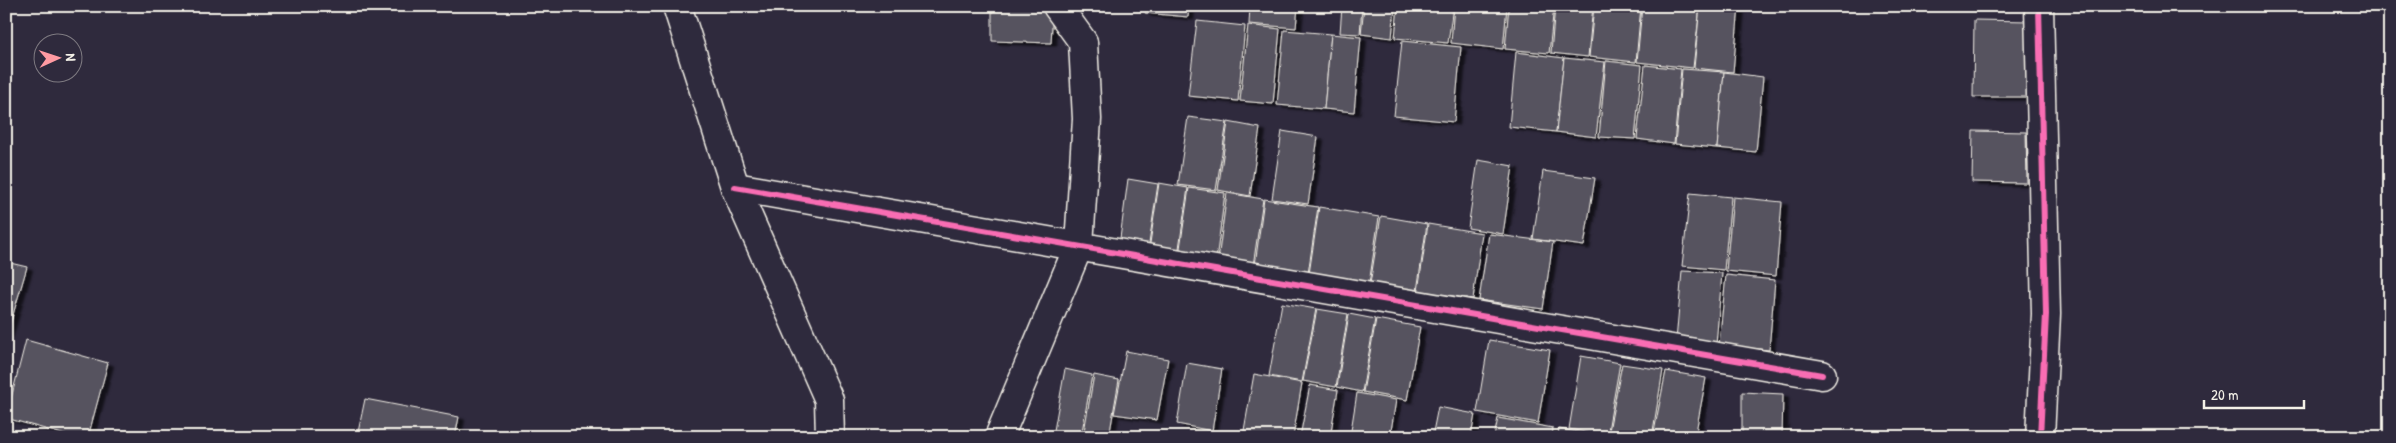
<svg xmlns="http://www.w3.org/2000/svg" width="2396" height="443" viewBox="0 0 2396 443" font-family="'Patrick Hand',sans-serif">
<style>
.building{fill:#56525f;stroke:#f4f1e8;filter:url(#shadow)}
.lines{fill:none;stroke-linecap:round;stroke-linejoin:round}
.street-casing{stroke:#f4f1e8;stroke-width:31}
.street{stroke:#2f2a3d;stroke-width:28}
.cycleway-casing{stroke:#2f2a3d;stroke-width:9}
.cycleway{stroke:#f96db3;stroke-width:6}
</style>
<defs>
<filter id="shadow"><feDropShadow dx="5.5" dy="3" stdDeviation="1" flood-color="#0009"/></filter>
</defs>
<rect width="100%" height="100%" fill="#2f2a3d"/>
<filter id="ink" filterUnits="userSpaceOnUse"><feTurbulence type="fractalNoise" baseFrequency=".02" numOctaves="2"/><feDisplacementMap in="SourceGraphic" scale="10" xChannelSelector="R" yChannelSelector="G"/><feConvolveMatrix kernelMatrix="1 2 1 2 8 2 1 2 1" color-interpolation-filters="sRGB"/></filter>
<g filter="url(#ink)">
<g class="building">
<path d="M992,6L1053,8L1051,43L992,41Z"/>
<path d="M1146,6H1189L1188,17L1145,13Z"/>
<path d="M1250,6H1298L1296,28L1249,24Z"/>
<path d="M1342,6H1362L1360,34L1340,33Z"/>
<path d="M1364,6H1395L1392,38L1361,34Z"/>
<path d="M1398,6H1453L1448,43L1395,38Z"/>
<path d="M1454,6H1507L1503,49L1451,43Z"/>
<path d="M1509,6H1554L1549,53L1505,49Z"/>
<path d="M1555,6H1593L1588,57L1551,53Z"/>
<path d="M1594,6H1641L1636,62L1589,57Z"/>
<path d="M1642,6H1700L1693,68L1637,62Z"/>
<path d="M1700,6H1739L1733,72L1694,68Z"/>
<path d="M1974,20L2028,21L2027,97H1973Z"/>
<path d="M1197,21L1245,26L1238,101L1188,96Z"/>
<path d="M1248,25L1280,29L1273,104L1240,101Z"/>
<path d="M1284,30L1331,34L1324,109L1277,105Z"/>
<path d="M1331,34L1361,37L1354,112L1324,109Z"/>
<path d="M1402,41L1461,47L1454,122L1394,116Z"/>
<path d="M1516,52L1564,58L1556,132L1509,127Z"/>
<path d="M1564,58L1605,62L1596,137L1556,132Z"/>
<path d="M1606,61L1642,65L1635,139L1599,137Z"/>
<path d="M1645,65L1681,69L1674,144L1637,139Z"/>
<path d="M1682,69L1724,72L1717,148L1675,144Z"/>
<path d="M1724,72L1763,77L1756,152L1717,148Z"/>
<path d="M1188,117L1227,122L1216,190L1178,185Z"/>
<path d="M1228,122L1260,128L1250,196L1218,190Z"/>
<path d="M1282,131L1318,137L1308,204L1272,199Z"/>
<path d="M1973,131L2026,132L2027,183L1972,182Z"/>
<path d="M1478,160L1513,166L1503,234L1468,228Z"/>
<path d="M1543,171L1595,178L1584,246L1533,239Z"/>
<path d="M1128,179L1158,184L1148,250L1119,246Z"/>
<path d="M1159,183L1188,188L1178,255L1149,250Z"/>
<path d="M1189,188L1225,193L1216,260L1179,255Z"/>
<path d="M1227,193L1263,199L1253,266L1218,260Z"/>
<path d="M1690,193L1731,197L1724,270L1682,266Z"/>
<path d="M1733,197L1782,202L1776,276L1726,271Z"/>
<path d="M1264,199L1318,207L1308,274L1255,265Z"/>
<path d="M1319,207L1379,217L1369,284L1309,274Z"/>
<path d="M1381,216L1427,224L1417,291L1370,284Z"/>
<path d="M1428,224L1482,233L1473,299L1418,291Z"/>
<path d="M1489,234L1553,242L1543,309L1479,300Z"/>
<path d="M6,262L27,267L7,335H6Z"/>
<path d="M1682,271L1722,273L1716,345L1676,341Z"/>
<path d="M1726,275L1775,280L1769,350L1719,345Z"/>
<path d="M1282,303L1316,309L1302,382L1269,376Z"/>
<path d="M1317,309L1348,314L1336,387L1303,381Z"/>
<path d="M1349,314L1375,319L1362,392L1337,387Z"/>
<path d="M1376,319L1420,327L1407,400L1363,392Z"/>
<path d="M26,340L108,363L88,437H73L6,418Z"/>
<path d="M1489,340L1550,350L1538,423L1477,412Z"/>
<path d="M1126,351L1168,359L1157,420L1114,414Z"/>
<path d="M1581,356L1620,363L1607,436L1569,429Z"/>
<path d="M1187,363L1222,369L1212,431L1177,424Z"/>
<path d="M1622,364L1663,370L1652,437L1608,436Z"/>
<path d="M1065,369L1092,375L1081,437L1053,436Z"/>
<path d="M1666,371L1706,378L1695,437H1653Z"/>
<path d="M1254,374L1302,383L1293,437L1243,436Z"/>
<path d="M1094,375L1119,380L1109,437H1083Z"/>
<path d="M1310,385L1338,390L1330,437H1300Z"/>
<path d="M1742,392L1783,394L1782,437H1742Z"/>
<path d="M1357,393L1396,400L1390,437H1350Z"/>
<path d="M365,399L459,417L455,437H357Z"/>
<path d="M1438,407L1475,414L1471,437H1432Z"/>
<path d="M1498,418L1553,428L1552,437H1494Z"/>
<path d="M1559,429L1584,433V437H1558Z"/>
</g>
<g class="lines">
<g class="street-casing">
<g id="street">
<path d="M677,6L735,187L829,400L830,437"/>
<path d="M2039,6L2046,314L2040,437"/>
<path d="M735,187L1822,375"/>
<path d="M999,437L1079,245L1087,119L1083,42L1057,6"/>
</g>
</g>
<use href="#street" class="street"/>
<g class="cycleway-casing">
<g id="cycleway">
<path d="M2039,6L2046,314L2040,437"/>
<path d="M735,187L1822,375"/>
</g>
</g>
<use href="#cycleway" class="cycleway"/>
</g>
</g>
<rect width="2396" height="443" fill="none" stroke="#2f2a3d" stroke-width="25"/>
<rect x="12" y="12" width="2371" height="418" fill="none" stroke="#f4f1e8" stroke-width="2" filter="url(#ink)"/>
<g transform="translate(58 58) rotate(87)"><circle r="24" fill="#2f2a3d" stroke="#7e7a81"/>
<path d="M0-4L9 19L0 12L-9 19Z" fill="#ff9aa2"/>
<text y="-8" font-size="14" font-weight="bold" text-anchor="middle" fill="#f4f1e8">N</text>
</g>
<path d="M2204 400v8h100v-8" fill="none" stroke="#f4f1e8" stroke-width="2.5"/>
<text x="2211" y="400" font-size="15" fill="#f4f1e8" stroke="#2f2a3d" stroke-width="4" paint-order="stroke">20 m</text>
</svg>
